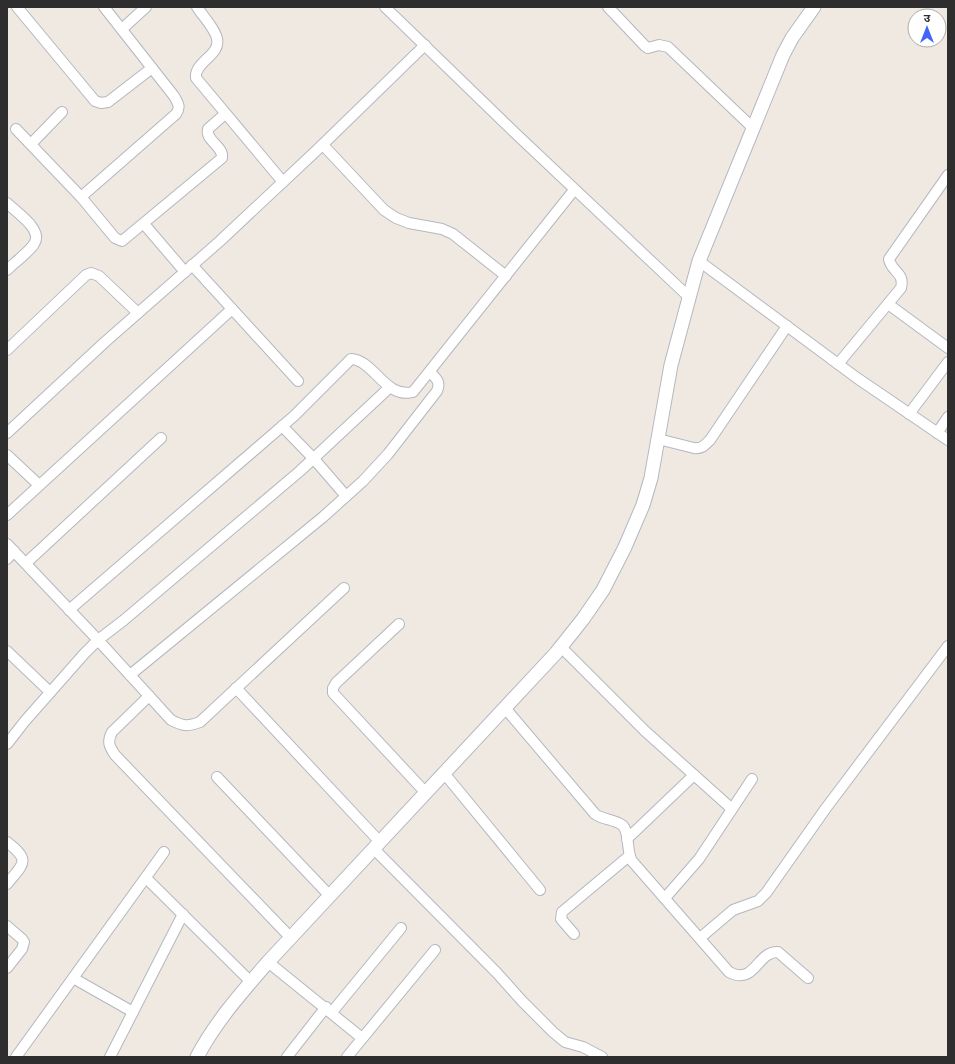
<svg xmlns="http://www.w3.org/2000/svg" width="955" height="1064" viewBox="0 0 955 1064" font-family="'PT Sans Narrow','Noto Sans Devanagari',sans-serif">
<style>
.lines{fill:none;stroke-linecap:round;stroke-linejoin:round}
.minor-casing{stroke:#b4b7c1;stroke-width:12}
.tertiary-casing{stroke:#b4b7c1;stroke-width:15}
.minor{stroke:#fff;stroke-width:10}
.tertiary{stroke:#fff;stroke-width:13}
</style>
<rect width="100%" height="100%" fill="#efe9e1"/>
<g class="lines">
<g class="minor-casing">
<g id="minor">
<path d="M17,7L95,101L101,103L108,102L152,68"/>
<path d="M197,7C202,15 216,30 217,39C221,55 194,62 196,78L283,182"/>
<path d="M385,7L514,132L689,297"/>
<path d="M608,7L645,46L648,48L659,45L668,47L753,128"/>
<path d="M122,29L146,7"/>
<path d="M16,129L81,197L115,238L122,241L222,158C224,146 205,141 208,129L225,114"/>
<path d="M31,144L62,112"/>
<path d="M323,145L384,210L396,218L409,223L442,229L453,234L506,276"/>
<path d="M81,197L176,114C181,107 178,103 174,96L104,7"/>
<path d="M7,203C16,212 44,230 34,244C29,252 14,263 7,270"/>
<path d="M144,224L185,272"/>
<path d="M699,261L857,378L948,440"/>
<path d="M192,265L298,381"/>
<path d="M888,304L948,348"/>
<path d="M7,350L86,275L91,273L99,276L138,313"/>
<path d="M838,364L901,288C905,272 891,272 889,259L948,175"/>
<path d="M909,414L948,362"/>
<path d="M282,426L314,459L346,496"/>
<path d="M7,433L105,342L220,241L317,150L425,45"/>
<path d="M937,433L948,417"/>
<path d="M658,439L694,448C702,449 705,445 710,440L787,326"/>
<path d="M7,455L39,485"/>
<path d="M7,515L232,309"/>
<path d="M7,544L98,640L171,720C183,726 187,727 200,722L344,588"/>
<path d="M7,559L14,551"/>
<path d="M26,563L161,438"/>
<path d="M69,610L294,416L351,359C374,360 385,399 413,392L574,190"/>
<path d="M399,624L336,683L333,688V693L426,793"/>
<path d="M561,647L645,731L732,809"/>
<path d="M7,651L50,692"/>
<path d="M130,675L323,517L363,481L388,454L437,391C441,382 436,378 430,372"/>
<path d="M236,688L380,842"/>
<path d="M149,696L112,732C107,742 109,746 115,755L291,938"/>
<path d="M505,708L595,814C603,820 614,819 622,825C630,831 626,851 632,861L729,972C755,986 757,951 778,952L808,978"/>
<path d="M7,744L25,721L84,654L98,640L124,620L300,471L390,387"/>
<path d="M444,773L540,890"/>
<path d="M217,777L330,896"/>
<path d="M627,839L694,775"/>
<path d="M7,842C31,861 24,863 7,884"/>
<path d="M374,849L497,973L522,1001L553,1032L565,1042L583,1047L602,1057"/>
<path d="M146,878L251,982"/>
<path d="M665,898L699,859L752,779"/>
<path d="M7,926L22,939L24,942L22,949L7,968"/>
<path d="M574,934L561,919L562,912L629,856"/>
<path d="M700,938L733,910L758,901L766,893L826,808L948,646"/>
<path d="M268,962L362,1038"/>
<path d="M73,978L133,1012"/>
<path d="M332,1012L401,928"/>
<path d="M16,1057L164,852"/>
<path d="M110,1057L183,914"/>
<path d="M287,1057L326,1007"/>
<path d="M347,1057L435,950"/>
</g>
</g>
<g class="tertiary-casing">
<path id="tertiary" d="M197,1057C216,1021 242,992 268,962L556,653L583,619L603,590L625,547L643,505L651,478L671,365L699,261L783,55L792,38L814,7"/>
</g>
<use href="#minor" class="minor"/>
<use href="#tertiary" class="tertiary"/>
</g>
<rect width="955" height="1064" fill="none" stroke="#2e2e2e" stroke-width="16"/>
<g transform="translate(927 28)"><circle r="19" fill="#ffffff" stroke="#ababab"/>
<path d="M0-3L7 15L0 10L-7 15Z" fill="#4264fb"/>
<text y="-6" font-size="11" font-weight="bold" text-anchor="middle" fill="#2e2e2e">उ</text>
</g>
</svg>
